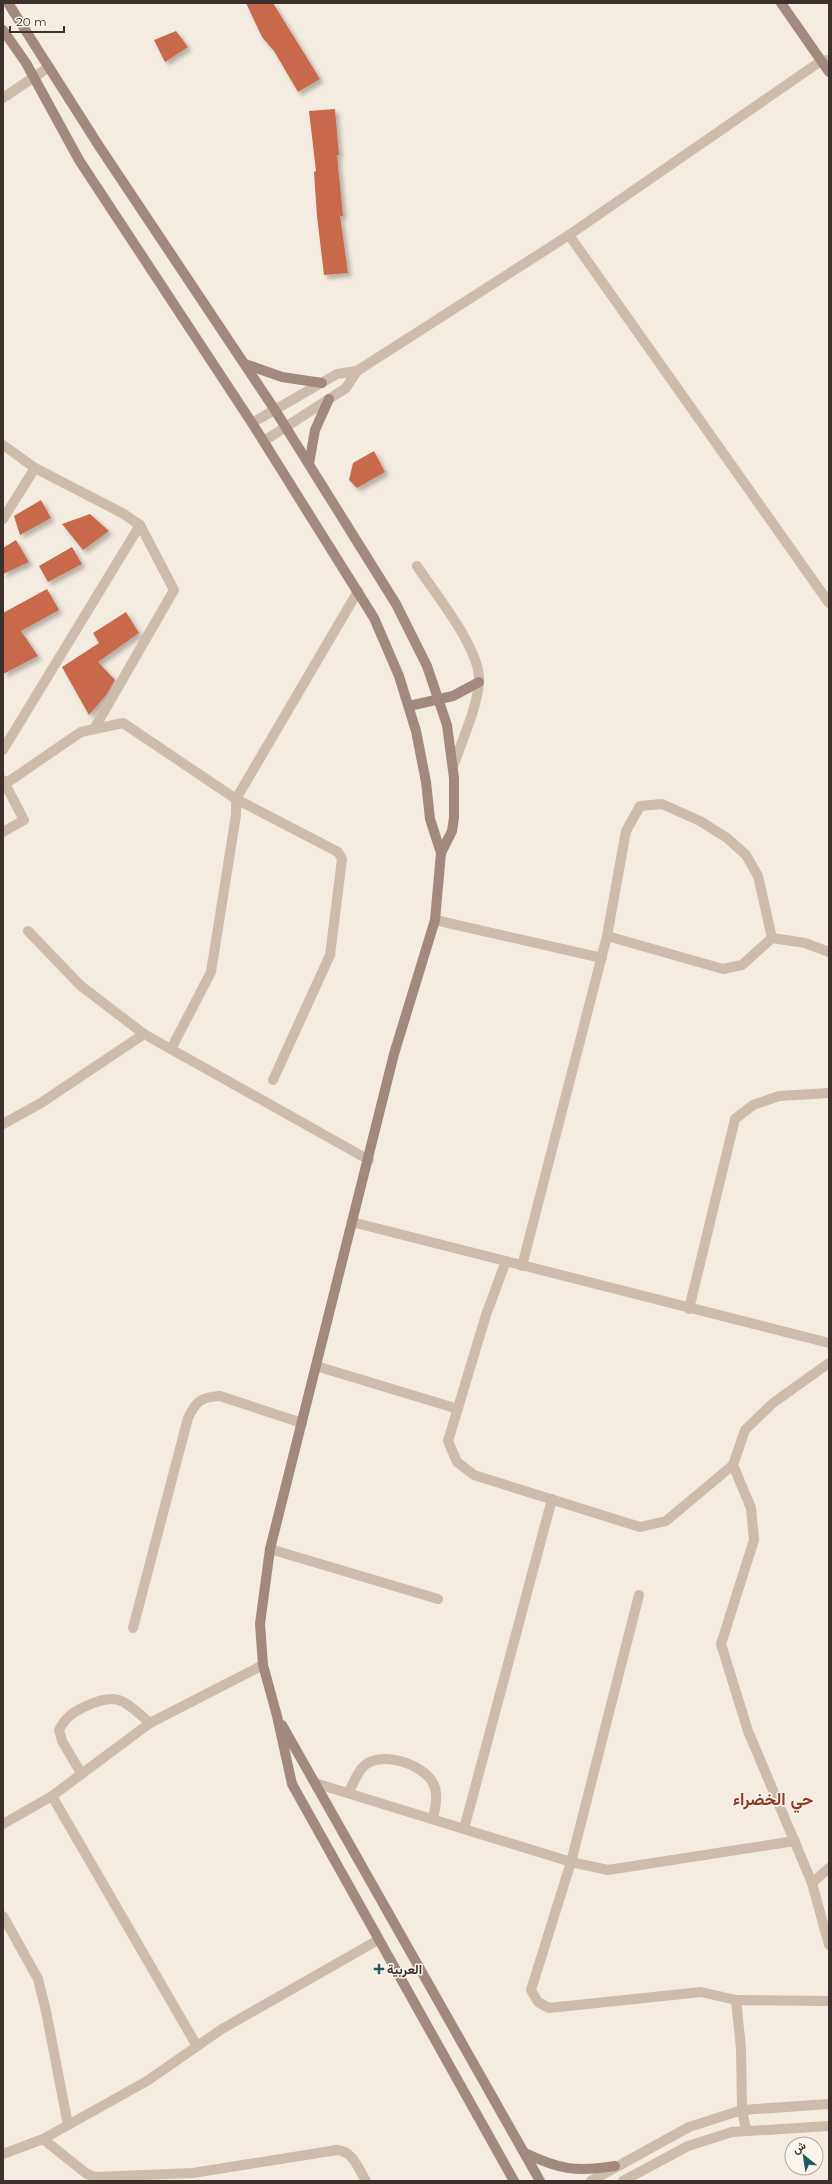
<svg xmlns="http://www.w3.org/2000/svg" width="832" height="2184" viewBox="0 0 832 2184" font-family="Montserrat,Vazirmatn,sans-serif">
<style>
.building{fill:#c8694b;filter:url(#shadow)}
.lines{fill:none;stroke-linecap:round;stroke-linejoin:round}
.lane{stroke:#cdbbac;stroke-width:10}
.street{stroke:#cdbbac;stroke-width:10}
.secondary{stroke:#a18a7d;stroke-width:10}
.poi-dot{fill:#1f5a5e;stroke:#fbf5ee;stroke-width:1.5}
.labels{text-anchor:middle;stroke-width:3;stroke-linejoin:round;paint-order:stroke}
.poi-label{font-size:13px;font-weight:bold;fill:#3b302b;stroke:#fbf5ee;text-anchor:start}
.district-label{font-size:17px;font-weight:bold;fill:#8c3b22;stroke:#fbf5ee}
</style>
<defs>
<filter id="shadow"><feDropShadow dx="3.5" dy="3.5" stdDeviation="2" flood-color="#0004"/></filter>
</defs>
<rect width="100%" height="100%" fill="#f4ebe1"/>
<g class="building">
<path d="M246,3H273L320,79L298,92L274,51L262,37Z"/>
<path d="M176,31L188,47L165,62L154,40Z"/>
<path d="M335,109L339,155H337L343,216H340L348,273L324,275L317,216L314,172L316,171L309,111Z"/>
<path d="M374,451L385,472L357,488L349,480L353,463Z"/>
<path d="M41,500L51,518L20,535L14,516Z"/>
<path d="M90,514L109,531L83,550L62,524Z"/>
<path d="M16,540L29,562L3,574V548Z"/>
<path d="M72,547L82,564L48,582L39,566Z"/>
<path d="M47,589L59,610L21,631L38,656L3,674V613Z"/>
<path d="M126,612L139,633L98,662L115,680L107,694L89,715L62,667L99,643L93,633Z"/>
</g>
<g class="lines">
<g class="lane">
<path d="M81,1773L62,1741L59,1730C65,1718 72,1713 84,1707C118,1691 123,1700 150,1723"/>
<path d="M348,1793C353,1785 356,1775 362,1768C378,1749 422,1763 433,1783C439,1794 435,1808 433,1819"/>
</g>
<g class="street">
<path d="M3,98L49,67"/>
<path d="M569,235L829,603"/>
<path d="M252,423L337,374L357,371L569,235L821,61L829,60"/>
<path d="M264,441L346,388L357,371"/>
<path d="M3,445L35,468"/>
<path d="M3,519L35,468L122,513L140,525L174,590L94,729"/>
<path d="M417,566C435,594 482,650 479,683C477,708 461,743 453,767"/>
<path d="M3,750L140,525"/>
<path d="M3,780L24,820L3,832"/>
<path d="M5,784L81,732L123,723L236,799V815L211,972L171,1049"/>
<path d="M435,920L602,958"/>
<path d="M28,931L81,986L144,1034L369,1160"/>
<path d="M607,936L723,969L742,965L772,938L805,943L829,952"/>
<path d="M273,1080L330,955L342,859L338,852L236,799L358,591"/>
<path d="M3,1124L41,1103L144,1034"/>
<path d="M352,1222L829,1343"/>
<path d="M506,1261L486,1315L448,1441L457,1462L474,1475L640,1527L666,1521L733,1465"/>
<path d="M522,1266L607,936L626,831L640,806L662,804L700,821L727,838L746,855L758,876L772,938"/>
<path d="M689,1309L735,1119L753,1105L779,1096L829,1093"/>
<path d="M829,1363L773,1403L745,1430L733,1465L751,1508L754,1540L721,1644L748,1731L812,1883L829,1945"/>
<path d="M316,1366L458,1409"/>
<path d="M270,1549L438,1599"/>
<path d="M639,1595L571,1862L531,1990L538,2002L549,2008L701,1992L736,2000"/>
<path d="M133,1628L188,1418C196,1401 201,1397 220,1396L302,1423"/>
<path d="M315,1783L571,1862L608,1870L795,1841"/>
<path d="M52,1796L197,2046"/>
<path d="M3,1824L52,1796L150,1723L263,1665"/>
<path d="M464,1829L552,1499"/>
<path d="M812,1883L829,1868"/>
<path d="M3,1916L38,1979L46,2011L68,2125"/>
<path d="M746,2130L742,2110L741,2048L736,2000L829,2001"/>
<path d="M43,2139L147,2081L222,2029L378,1940"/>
<path d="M3,2154L43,2139L87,2174L95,2177L193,2173L337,2150C353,2151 358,2168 366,2181"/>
<path d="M591,2181L689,2127L742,2110L829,2104"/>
<path d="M623,2181L688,2146L732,2132L829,2126"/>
</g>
<g class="secondary">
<path d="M8,3L99,146L275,410L396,604L427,666L447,725L454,778V818L452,831L441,853L435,920L394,1054L270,1549L260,1624L263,1665L277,1716L292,1784L514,2181"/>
<path d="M781,3L829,72"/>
<path d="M3,30L26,63L79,160L252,423L374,618L399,676L416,731L426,782L430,819L441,853"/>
<path d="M245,364L282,377L322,383"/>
<path d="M309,464L315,430L329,399"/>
<path d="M409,706L453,696L479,682"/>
<path d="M282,1725L540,2181"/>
<path d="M525,2153C560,2170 577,2172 615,2166"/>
</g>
</g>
<path class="poi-dot" d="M377 1963h4v4h4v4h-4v4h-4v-4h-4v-4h4z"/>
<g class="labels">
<g class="poi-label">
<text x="387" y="1974">العربية</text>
</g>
<g class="district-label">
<text x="773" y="1805">حي الخضراء</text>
</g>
</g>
<rect width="832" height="2184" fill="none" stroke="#3b302b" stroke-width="8"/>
<g transform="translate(804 2156) rotate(330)"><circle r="19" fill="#fbf5ee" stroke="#aea6a0"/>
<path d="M0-3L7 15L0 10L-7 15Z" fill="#1f5a5e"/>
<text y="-6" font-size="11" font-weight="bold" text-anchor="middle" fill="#3b302b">ش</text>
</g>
<path d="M10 26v6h54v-6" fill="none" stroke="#3b302b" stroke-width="2"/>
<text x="16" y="26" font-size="12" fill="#3b302b" stroke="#fbf5ee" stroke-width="3" paint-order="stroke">20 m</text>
</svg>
